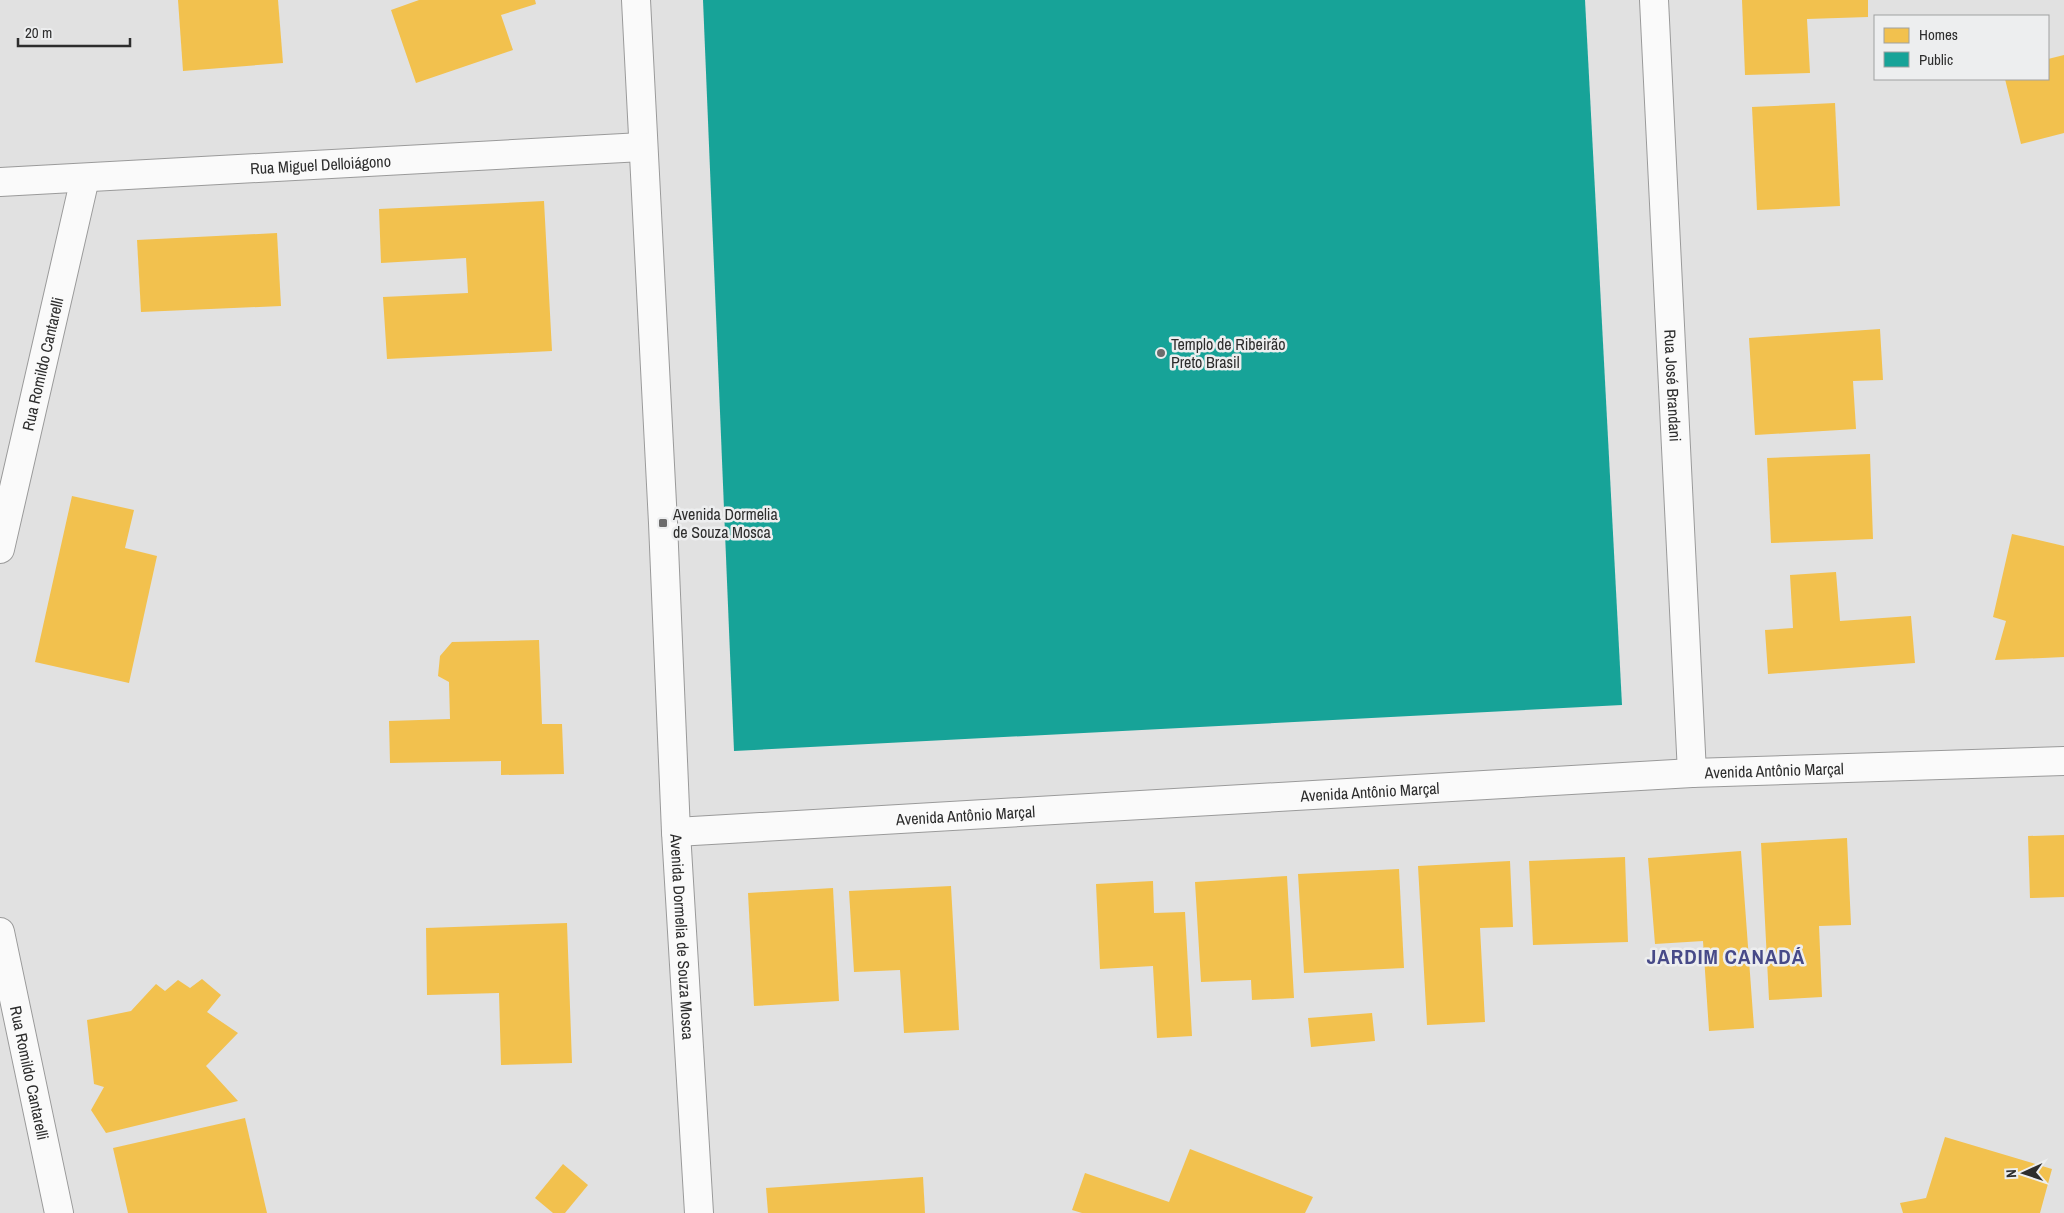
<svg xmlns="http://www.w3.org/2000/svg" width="2064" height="1213" viewBox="0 0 2064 1213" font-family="'Archivo Narrow',sans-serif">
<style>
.homes{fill:#f2c14e}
.public{fill:#17a398}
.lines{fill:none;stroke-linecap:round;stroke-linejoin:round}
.street-casing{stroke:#9a9a9a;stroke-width:30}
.street{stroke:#fafafa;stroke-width:28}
.poi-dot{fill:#6c6c6c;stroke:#edeeef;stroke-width:2}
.labels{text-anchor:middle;stroke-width:5;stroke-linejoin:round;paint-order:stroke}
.street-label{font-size:16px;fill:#2d2d2d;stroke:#edeeef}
.poi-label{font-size:16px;fill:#2d2d2d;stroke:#edeeef;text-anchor:start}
.district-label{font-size:21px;font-weight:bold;letter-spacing:1px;fill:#474a88;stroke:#edeeef}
</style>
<rect width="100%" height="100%" fill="#e1e1e1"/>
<g class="homes">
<path d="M178,0H278L283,63L183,71Z"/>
<path d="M419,0H535L536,4L501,15L513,50L416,83L391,10Z"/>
<path d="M1742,0H1868V17L1807,19L1810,73L1745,75Z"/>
<path d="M2064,55V133L2021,144L2005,79H2048V59Z"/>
<path d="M1835,103L1840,206L1757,210L1752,107Z"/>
<path d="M544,201L552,351L387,359L383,297L468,293L466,258L381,263L379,209Z"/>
<path d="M277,233L281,306L141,312L137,240Z"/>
<path d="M1880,329L1883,380L1853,381L1856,429L1755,435L1749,338Z"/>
<path d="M1870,454L1873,539L1771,543L1767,458Z"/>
<path d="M72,496L134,510L125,548L157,556L129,683L35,662Z"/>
<path d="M2012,534L2064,546V657L1995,660L2006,621L1993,617Z"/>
<path d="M1836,572L1840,621L1911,616L1915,663L1768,674L1765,630L1793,628L1790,575Z"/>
<path d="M539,640L542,724H562L564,774L501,775V761L390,763L389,721L450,719L449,682L438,676L440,656L452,642Z"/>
<path d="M2064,835V897L2030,898L2028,836Z"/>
<path d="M1847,838L1851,925L1819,926L1822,997L1769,1000L1761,843Z"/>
<path d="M1741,851L1754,1028L1709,1031L1703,941L1655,944L1648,858Z"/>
<path d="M1625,857L1628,942L1533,945L1529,861Z"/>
<path d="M1510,861L1513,927L1480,928L1485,1022L1427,1025L1418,866Z"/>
<path d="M1399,869L1404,968L1304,973L1298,874Z"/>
<path d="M1287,876L1294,998L1252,1000L1251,980L1201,982L1195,882Z"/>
<path d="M1153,881L1154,913L1185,912L1192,1036L1157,1038L1153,966L1100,969L1096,884Z"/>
<path d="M951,886L959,1030L904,1033L900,970L854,972L849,891Z"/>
<path d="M833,888L839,1001L754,1006L748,893Z"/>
<path d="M567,923L572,1063L501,1065L499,993L427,995L426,928Z"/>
<path d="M202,979L221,995L207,1012L238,1033L206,1066L238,1101L106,1133L91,1110L104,1087L94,1084L87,1020L131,1011L156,984L165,991L178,980L190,988Z"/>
<path d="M1372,1013L1375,1041L1311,1047L1308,1018Z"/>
<path d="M245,1118L267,1213H128L113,1148Z"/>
<path d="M1945,1137L2052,1169L2040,1213H1903L1900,1203L1926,1198Z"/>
<path d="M1190,1149L1313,1197L1305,1213H1082L1072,1210L1085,1173L1169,1202Z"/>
<path d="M563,1164L588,1185L565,1213H553L535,1198Z"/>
<path d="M923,1177L925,1213H768L766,1188Z"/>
</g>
<path class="public" d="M703,0H1585L1622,705L734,751Z"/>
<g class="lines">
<g class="street-casing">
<g id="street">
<path id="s1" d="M636,0L663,523L676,832L699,1213"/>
<path id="s2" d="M1654,0L1692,773"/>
<path id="s3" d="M0,182L642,147"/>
<path id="s4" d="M0,549L85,178"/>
<path id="s5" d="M676,832L1692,773L2064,761"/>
<path id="s6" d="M0,932L59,1213"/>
</g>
</g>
<use href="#street" class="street"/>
</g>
<g class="poi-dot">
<circle cx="1161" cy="353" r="5"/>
<rect x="658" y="518" width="10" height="10" rx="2.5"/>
</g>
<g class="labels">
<g class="street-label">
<text dy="6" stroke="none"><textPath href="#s3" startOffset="321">Rua Miguel Delloiágono</textPath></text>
<text dy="6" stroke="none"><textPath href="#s4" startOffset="190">Rua Romildo Cantarelli</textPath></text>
<text dy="6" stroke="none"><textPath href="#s2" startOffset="386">Rua José Brandani</textPath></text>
<text dy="6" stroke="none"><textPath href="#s5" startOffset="1100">Avenida Antônio Marçal</textPath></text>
<text dy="6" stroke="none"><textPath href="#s5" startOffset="695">Avenida Antônio Marçal</textPath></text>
<text dy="6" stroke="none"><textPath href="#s5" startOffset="290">Avenida Antônio Marçal</textPath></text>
<text dy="6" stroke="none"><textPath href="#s1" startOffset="938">Avenida Dormelia de Souza Mosca</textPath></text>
<text dy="6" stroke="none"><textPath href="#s6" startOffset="144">Rua Romildo Cantarelli</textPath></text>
</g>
<g class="poi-label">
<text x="1171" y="350">Templo de Ribeirão<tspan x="1171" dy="18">Preto Brasil</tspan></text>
<text x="673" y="520">Avenida Dormelia<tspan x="673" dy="18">de Souza Mosca</tspan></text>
</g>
<g class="district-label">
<text x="1726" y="964">JARDIM CANADÁ</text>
</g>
</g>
<rect x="1874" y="15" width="175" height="65" fill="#edeeef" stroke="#a0a1a1"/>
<rect x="1884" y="28" width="25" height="15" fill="#f2c14e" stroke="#a0a1a1"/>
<text x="1919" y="40" font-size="15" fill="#2d2d2d">Homes</text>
<rect x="1884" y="52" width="25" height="15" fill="#17a398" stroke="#a0a1a1"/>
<text x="1919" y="65" font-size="15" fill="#2d2d2d">Public</text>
<g transform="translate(2024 1173) rotate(267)" stroke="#edeeef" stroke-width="4" paint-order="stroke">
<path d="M0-4L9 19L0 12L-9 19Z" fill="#2d2d2d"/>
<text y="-8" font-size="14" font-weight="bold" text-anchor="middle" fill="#2d2d2d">N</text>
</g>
<path d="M18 38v8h112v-8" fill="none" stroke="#2d2d2d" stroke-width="2.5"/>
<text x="25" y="38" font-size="15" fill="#2d2d2d" stroke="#edeeef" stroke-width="4" paint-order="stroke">20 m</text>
</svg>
